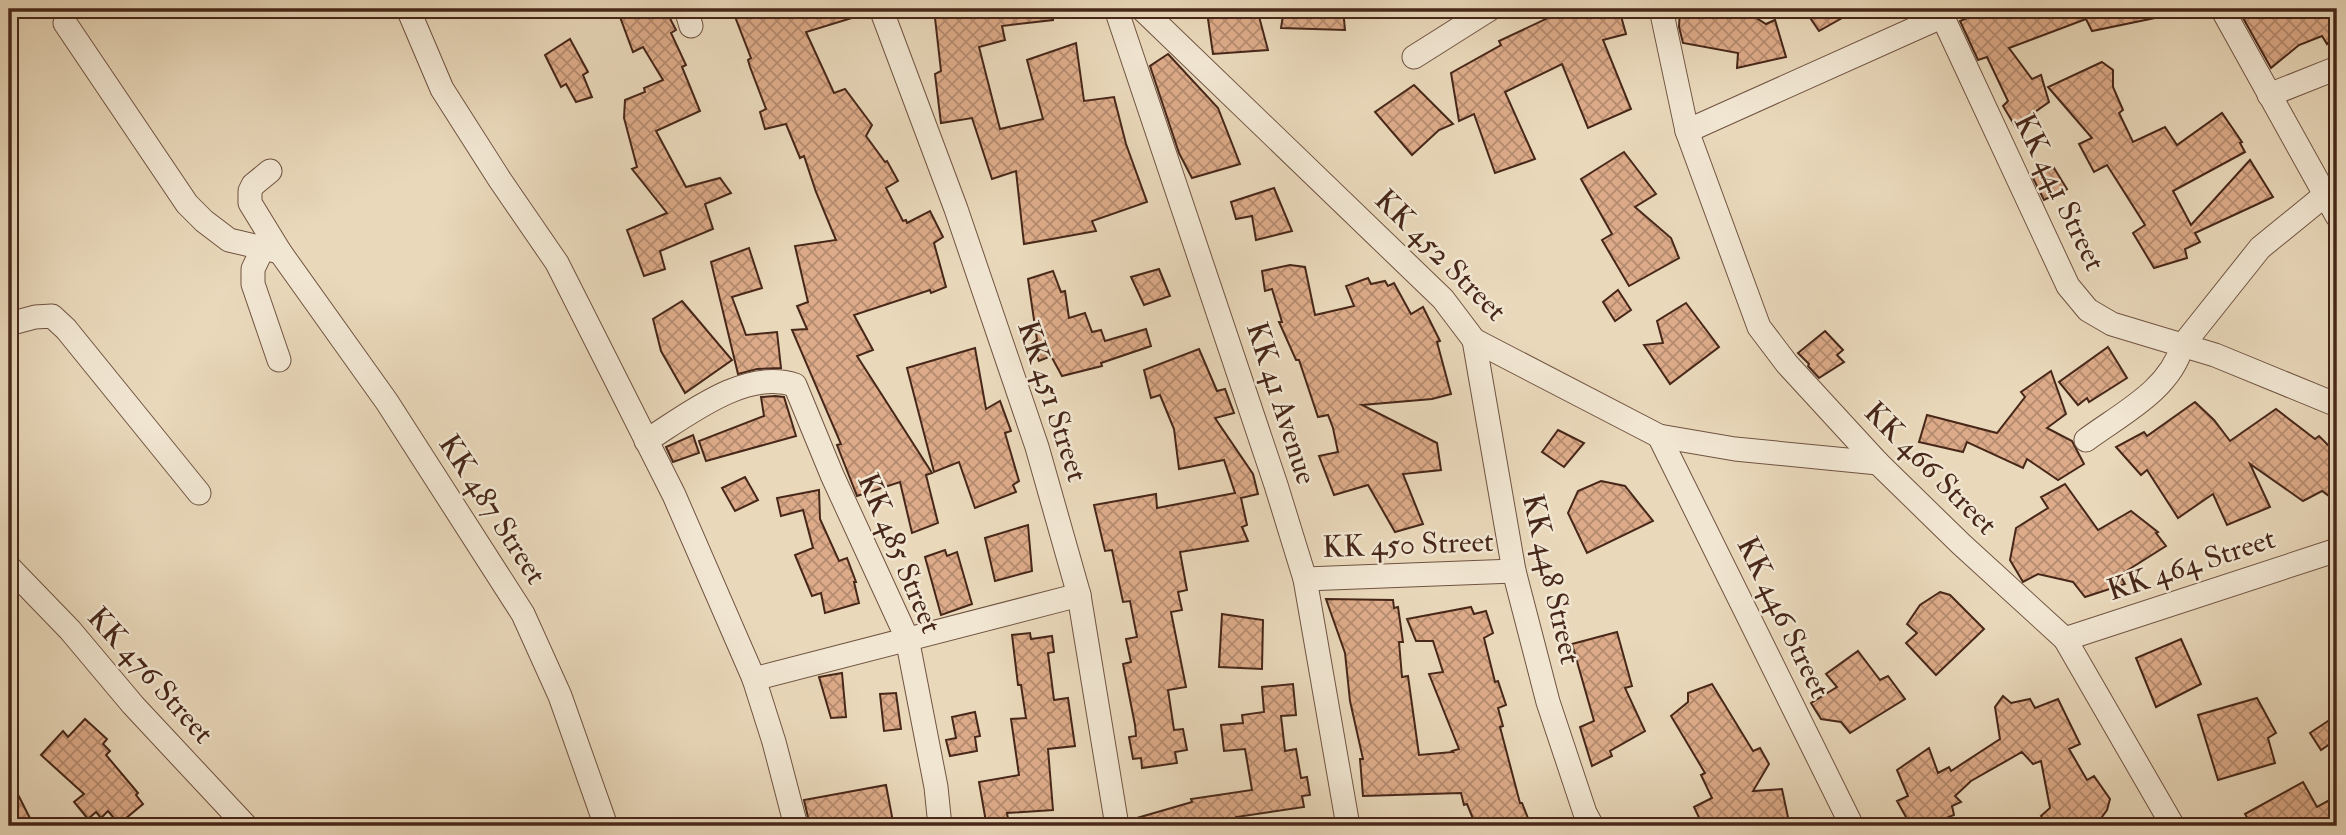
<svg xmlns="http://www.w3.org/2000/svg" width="2346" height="835" viewBox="0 0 2346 835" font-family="'IM FELL Double Pica',serif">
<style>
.building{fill:url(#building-cross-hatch);stroke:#472719;stroke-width:2}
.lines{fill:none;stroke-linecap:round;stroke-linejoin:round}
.minor-casing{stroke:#705341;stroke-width:25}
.minor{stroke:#f1e6d2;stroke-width:23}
.labels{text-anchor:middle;stroke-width:5;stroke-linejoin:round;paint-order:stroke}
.street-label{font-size:30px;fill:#472719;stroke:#f1e6d2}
</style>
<defs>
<pattern id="building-cross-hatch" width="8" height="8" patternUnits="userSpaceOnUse" patternTransform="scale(1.75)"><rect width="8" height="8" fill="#ddab89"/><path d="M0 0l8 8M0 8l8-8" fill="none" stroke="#b58b6f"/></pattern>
</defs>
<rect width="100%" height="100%" fill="#e9d8ba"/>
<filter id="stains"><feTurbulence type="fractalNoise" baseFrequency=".00286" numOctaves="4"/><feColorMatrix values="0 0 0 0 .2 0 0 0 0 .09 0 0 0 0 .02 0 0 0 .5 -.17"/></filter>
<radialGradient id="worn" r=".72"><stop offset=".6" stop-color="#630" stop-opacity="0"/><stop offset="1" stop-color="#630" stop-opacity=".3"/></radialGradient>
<g class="building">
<path d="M634,9H665L676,30L671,33L686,65L682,67L700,111L656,131L686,187L720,178L731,193L705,204L713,229L660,251L665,269L644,276L627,230L667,213L632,169L637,167L624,118L625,100L645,92L644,88L663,80L643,47L633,52L620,17Z"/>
<path d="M746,9H867L868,13L806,32L834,93L845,89L872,125L866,136L885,162L887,161L898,181L886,188L903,221L906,220L907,223L930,211L943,237L934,243L946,287L931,293L930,290L854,315L873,350L857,356L932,473L926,475L938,523L912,533L900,482L857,496L837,445L841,444L792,330L807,329L797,306L808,302L795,246L836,240L816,192L804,156L800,158L786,124L765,129L760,112L766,109L750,67L748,60L751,58L734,14Z"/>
<path d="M934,9H1053V20L1002,26L1005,40L979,47L1000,129L1043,119L1027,60L1076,43L1084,101L1114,97L1126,144L1147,202L1092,221L1096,231L1024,244L1016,171L992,179L972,118L941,123L935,74L941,71Z"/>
<path d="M1222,9H1257L1268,50L1213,54L1207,12Z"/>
<path d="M1284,9H1343L1345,30L1281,28Z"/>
<path d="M1567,9H1619L1626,34L1603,40L1631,109L1588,128L1562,64L1505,92L1535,159L1495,173L1474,114L1459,121L1451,73L1501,45L1499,41Z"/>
<path d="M1680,9H1742L1766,24L1775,20L1786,57L1737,68L1738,53L1683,43L1679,27Z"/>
<path d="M1804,9H1858L1819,31Z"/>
<path d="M1989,9H2159L2160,17L2092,31L2086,19L2009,48L2032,79L2041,75L2049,102L2015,126L2003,106L2008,101L1987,57L1978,60L1960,21Z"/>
<path d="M2238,9H2325L2326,11H2335L2337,18V33L2327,44L2322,36L2299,45L2271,68Z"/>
<path d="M570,39L588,72L583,75L592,97L576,102L566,84L561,87L545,55Z"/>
<path d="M1168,54L1218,108L1240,164L1192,178L1179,153L1150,66Z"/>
<path d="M2102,62L2113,70V87L2123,110L2119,113L2133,142L2165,127L2177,145L2222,113L2242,142L2240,143L2245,152L2173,191L2191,225L2250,160L2273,197L2195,233L2200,242L2185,249L2187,258L2154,268L2133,233L2145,225L2107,165L2094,172L2079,144L2092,138L2048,87Z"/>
<path d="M1414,85L1453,124L1439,130L1412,155L1375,112Z"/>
<path d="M1624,152L1656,194L1635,207L1671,238L1679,258L1629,286L1602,240L1612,234L1581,179Z"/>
<path d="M2054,168L2067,189L2044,200L2032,176Z"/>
<path d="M1274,188L1292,231L1256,240L1252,216L1236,219L1231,202Z"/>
<path d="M749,248L762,288L732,297L746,335L777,332L781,368L757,369L738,374L711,262Z"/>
<path d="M1290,265L1305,267L1315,315L1354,306L1346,286L1368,278L1371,284L1385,281L1388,286L1394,283L1411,314L1423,307L1440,341L1437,342L1451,394L1432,399L1362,405L1437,443L1441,470L1403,474L1423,524L1395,532L1368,485L1334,495L1319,456L1338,452L1333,428L1328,415L1318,417L1299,360H1296L1279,322H1282L1272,289L1265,291L1262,271Z"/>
<path d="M1159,269L1170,296L1144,305L1131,277Z"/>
<path d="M1053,271L1061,292L1065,291L1069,318L1085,313L1092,332L1101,330L1105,341L1146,329L1151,346L1101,363L1102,366L1062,376L1051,356L1039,361L1032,344L1037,340L1028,279Z"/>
<path d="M1618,290L1631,310L1615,321L1603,302Z"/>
<path d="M682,301L732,360L685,393L661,351L653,319Z"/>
<path d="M1686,303L1719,347L1670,384L1644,345L1663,343L1657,321Z"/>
<path d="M1825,331L1843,350L1837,355L1844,362L1819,378L1808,366L1809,364L1798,353Z"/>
<path d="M2108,347L2127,378L2089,402L2087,398L2078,405L2059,382Z"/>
<path d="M975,348L986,409L1000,401L1011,431L1005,433L1019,481L1013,485L1016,492L975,508L959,462L934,472L907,368Z"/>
<path d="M1199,349L1217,391L1225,389L1234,413L1215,418L1253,474L1258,494L1241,498L1247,525L1242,527L1248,541L1180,552L1187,590L1178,592L1182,610L1171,612L1186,687L1168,690L1174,730L1183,729L1187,750L1175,752L1177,763L1142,768L1141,758L1133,759L1129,737L1136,736L1135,725L1123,664L1131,662L1126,639L1137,637L1130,601L1123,602L1112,550L1105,551L1094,505L1156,494L1157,508L1235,493L1224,460L1179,469L1174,429L1160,395L1151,398L1144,370Z"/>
<path d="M2051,371L2066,414L2047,428L2072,441L2084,464L2058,480L2027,459L2023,468L1967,442L1963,452L1919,442L1927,415L1997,433L2025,397L2021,392Z"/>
<path d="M775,396L784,397L796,436L706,461L699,441L764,416L761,397Z"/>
<path d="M2195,402L2214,420L2230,441L2276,409L2315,439L2319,436L2337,454V502L2322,491L2303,501L2250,464L2270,507L2227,525L2213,494L2178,518L2147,470L2141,475L2116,447L2144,432L2147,436Z"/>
<path d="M1558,430L1584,443L1564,467L1542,452Z"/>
<path d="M693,435L699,453L673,462L666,447Z"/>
<path d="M745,477L758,500L735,511L722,488Z"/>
<path d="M1601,481L1625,486L1653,521L1587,553L1568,513L1578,491Z"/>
<path d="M2065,484L2098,530L2131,511L2158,532L2156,533L2166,546L2120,575L2125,584L2085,597L2073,582L2038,574L2023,582L2010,560L2016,528L2048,508L2041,497Z"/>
<path d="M819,490L820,519L839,561L847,558L856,582H854L859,603L825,613L821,593L812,596L795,555L813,548L803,510L781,516L777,498Z"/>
<path d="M1028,525L1032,571L995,581L985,538Z"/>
<path d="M945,550L947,556L957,552L972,604L941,615L925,557Z"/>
<path d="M1940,592L1950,595L1984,629L1936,675L1906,643L1917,633L1907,624L1920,605Z"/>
<path d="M1326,599L1393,600L1394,608L1398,607L1403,642H1399L1402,677L1408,676L1419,755L1453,752L1452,751L1459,749L1429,674L1443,672L1433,641H1416L1407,619L1471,607L1474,614L1486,611L1493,633L1484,638L1495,682L1498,681L1506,705L1498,708L1503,726L1500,727L1520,803H1522L1531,826H1476L1467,804L1464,805L1461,793L1363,796L1360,759H1363L1350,701L1345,653Z"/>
<path d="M1222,614L1263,620L1262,669L1219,667Z"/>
<path d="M1617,632L1632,686L1625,688L1645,731L1610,751L1612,756L1592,766L1580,727L1594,721L1572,644Z"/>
<path d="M1030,633L1031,639L1052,636L1054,652L1048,653L1054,700L1068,698L1075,746L1048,749L1053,810L1007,813L1008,819L986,822L979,782L1019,775L1011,719L1026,718L1021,685H1018L1012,635Z"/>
<path d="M2181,639L2201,684L2156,707L2136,658Z"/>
<path d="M1858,651L1880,680L1888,676L1905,699L1850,733L1841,722L1821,719L1811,703L1837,687L1826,674Z"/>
<path d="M842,673L846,717L831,718L819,677Z"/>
<path d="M1293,684L1296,715L1281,716L1285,751L1296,749L1301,778L1307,777L1310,795L1302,796L1304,807L1236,817L1237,826H1131L1130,820L1192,802L1191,799L1252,790L1245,749L1224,751L1221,725L1243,723L1242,715L1264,712L1262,687Z"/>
<path d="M1712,684L1753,751L1760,748L1769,764L1753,791L1782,789L1789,822L1777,826H1703L1694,807L1712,798L1701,775L1705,773L1671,716L1688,702V693Z"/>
<path d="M896,693L901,729L884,731L880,694Z"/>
<path d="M2003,696L2011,703L2030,699L2035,708L2058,699L2080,744L2069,749L2087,780L2094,776L2110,799L2107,810L2099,821L2091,826H2048L2041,816L2050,808L2041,761L2033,764L2022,752L1971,781L1955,796L1961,802L1952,806L1954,815L1927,826H1911L1897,801L1908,796L1897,770L1929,748L1938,773L1949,767L1951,771L2000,739L1995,707Z"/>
<path d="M2257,698L2276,733L2268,738L2275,763L2218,780L2198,715Z"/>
<path d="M975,712L980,736L975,737L977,751L950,756L946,740L956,738L952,717Z"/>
<path d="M2337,715V739L2321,750L2310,733Z"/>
<path d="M85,719L107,739L103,744L110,751L106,755L138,793L136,795L143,804L119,824L108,811L101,818L96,812L88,819L74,802L84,794L41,755L63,731L68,737Z"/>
<path d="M9,777L34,826H9Z"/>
<path d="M2303,782L2317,807L2337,796V826H2252L2245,814Z"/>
<path d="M886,785L893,822L867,826H810L804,800Z"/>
</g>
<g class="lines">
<g class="minor-casing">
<g id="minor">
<path d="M408,9L442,89L500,180L557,263L674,495L754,679L774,742L796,826"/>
<path d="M686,9L691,26"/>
<path d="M881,9L956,209L1037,447L1079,595L1117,826"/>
<path d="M1116,9L1276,485L1305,579L1348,826"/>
<path d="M1142,9L1443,299L1474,340L1659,436L1735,449L1878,463"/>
<path d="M1661,9L1687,131L1759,327L1787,364L1878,463L1961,544L2065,639L2173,826"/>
<path d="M1939,9L2068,286L2088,310L2112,324L2215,355L2337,405"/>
<path d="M2222,9L2337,216"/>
<path d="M65,23L187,204L204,221L229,240L280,252"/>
<path d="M1414,57L1490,9"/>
<path d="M2269,95L2337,68"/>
<path d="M1687,131L1941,17"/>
<path d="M270,171L253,185L250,191V203L280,252L387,402L523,614L560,696L606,826"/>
<path d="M263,248L253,269V284L279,360"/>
<path d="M9,324L35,317L52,316L66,329L199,493"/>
<path d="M1474,340L1514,571L1548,702L1585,813L1592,826"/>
<path d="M1659,436L1852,826"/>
<path d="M2086,440C2121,414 2170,390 2182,346L2260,248L2325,195"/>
<path d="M646,441C686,416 745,368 795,385L832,475L907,638L936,787L940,826"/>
<path d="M9,567L70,630L133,705L246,826"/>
<path d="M1305,579L1514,571"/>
<path d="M2065,639L2337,550"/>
<path d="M754,679L1079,595"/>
</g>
</g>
<use href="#minor" class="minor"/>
</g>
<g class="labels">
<g class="street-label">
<text transform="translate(2060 192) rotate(64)" y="10">KK 441 Street</text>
<text transform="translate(1441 255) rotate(45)" y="10">KK 452 Street</text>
<text transform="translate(1053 401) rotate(72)" y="10">KK 451 Street</text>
<text transform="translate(1282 403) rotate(72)" y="10">KK 41 Avenue</text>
<text transform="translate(1931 468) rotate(45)" y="10">KK 466 Street</text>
<text transform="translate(493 509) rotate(57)" y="10">KK 487 Street</text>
<text transform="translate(1408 544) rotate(-2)" y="10">KK 450 Street</text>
<text transform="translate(900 553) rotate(67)" y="10">KK 485 Street</text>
<text transform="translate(2191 564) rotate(-18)" y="10">KK 464 Street</text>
<text transform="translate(1552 579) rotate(77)" y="10">KK 448 Street</text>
<text transform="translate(1784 617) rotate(64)" y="10">KK 446 Street</text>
<text transform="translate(151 675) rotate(48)" y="10">KK 476 Street</text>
</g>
</g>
<rect width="2346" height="835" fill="none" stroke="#e9d8ba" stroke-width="35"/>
<rect x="10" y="10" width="2325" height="814" fill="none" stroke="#472719" stroke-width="3.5"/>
<rect x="18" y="18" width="2311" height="800" fill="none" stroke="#472719" stroke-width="2"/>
<rect width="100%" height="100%" filter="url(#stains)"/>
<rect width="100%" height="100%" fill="url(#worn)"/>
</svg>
